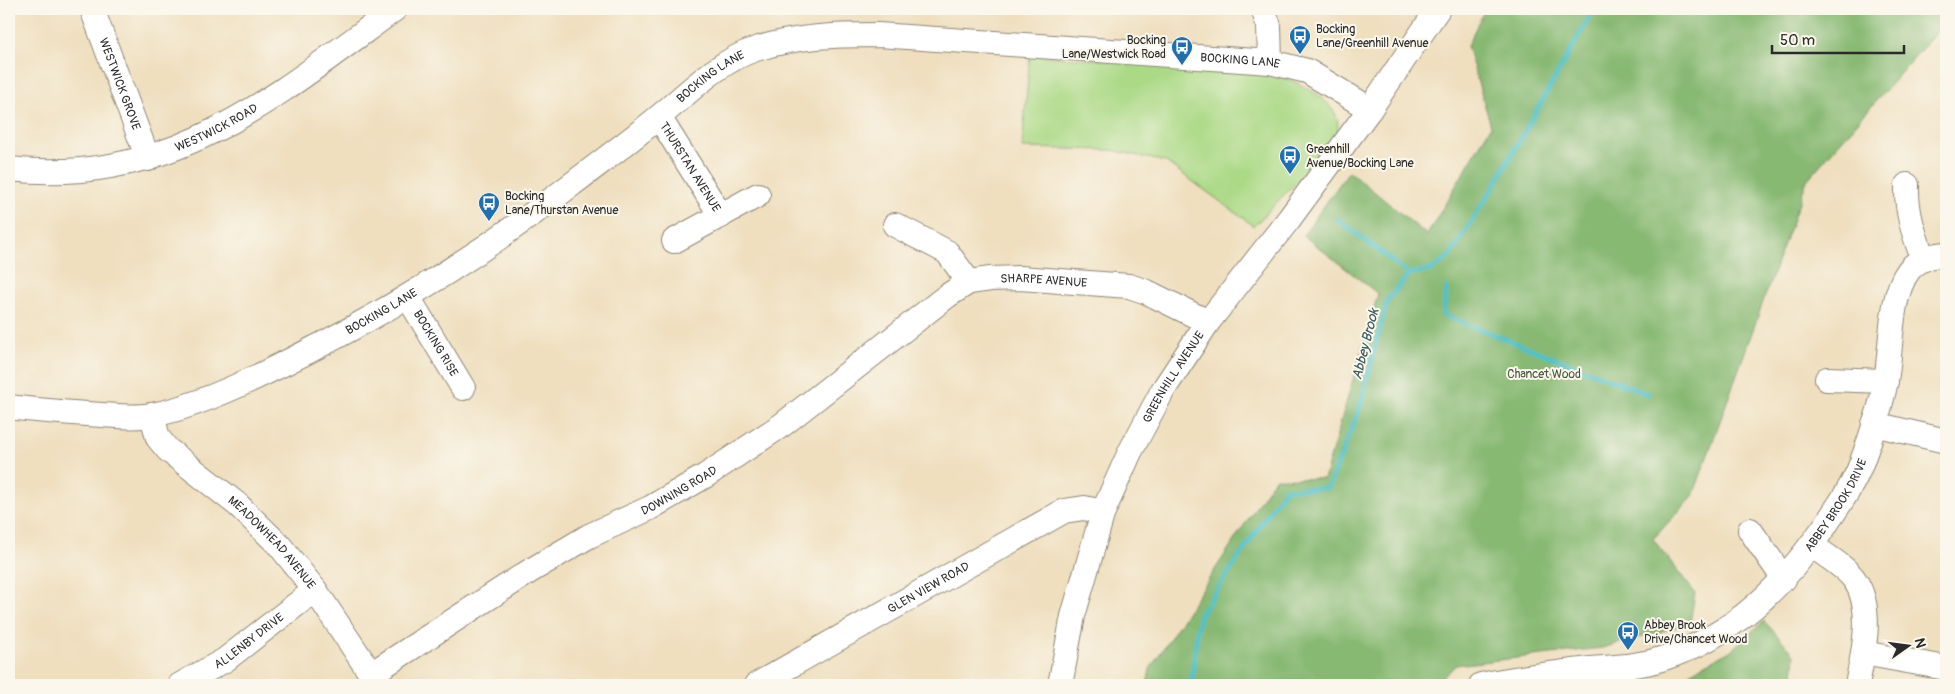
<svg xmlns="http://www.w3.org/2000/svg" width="1955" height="694" viewBox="0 0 1955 694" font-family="Pangolin,sans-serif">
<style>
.green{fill:#abd986;stroke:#6b8258}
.forest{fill:#88b973;stroke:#5a724f}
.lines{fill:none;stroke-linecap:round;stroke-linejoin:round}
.stream{stroke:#53c1c8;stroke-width:5}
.minor-casing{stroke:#8d8575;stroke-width:26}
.minor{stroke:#fff;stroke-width:24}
.labels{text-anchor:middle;stroke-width:4;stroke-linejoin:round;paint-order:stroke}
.poi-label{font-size:12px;fill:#2b2b2b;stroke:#fbf7ec;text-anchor:start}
.street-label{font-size:12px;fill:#2b2b2b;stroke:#fbf7ec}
.park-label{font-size:12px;fill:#4b5642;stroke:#fbf7ec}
.water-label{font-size:14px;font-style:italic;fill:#37585a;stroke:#fbf7ec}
</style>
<rect width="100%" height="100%" fill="#fbf7ec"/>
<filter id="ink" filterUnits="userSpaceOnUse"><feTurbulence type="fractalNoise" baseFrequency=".02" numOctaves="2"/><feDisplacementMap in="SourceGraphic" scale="10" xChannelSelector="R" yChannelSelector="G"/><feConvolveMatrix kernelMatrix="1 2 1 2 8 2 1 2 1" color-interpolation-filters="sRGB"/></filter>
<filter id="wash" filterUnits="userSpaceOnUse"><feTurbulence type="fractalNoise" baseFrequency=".0096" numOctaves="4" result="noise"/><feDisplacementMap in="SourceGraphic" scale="20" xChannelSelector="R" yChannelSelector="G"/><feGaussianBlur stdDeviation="1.12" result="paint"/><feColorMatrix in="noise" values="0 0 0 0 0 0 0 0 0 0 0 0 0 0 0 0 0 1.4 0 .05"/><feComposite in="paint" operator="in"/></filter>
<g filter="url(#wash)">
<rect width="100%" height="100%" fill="#efdfbf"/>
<path class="green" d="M1030,55L1265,71C1288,78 1346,99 1337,133C1336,137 1332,143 1330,147L1254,226L1166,162L1112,150L1022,148Z"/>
<g class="forest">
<path d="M1485,9H1946V21L1807,180L1693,496L1653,539L1695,593L1690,623L1602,648L1456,665L1441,679L1427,685H1147L1150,669L1275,478L1324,479L1378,294L1303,235L1349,171L1427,235L1491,126L1467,46Z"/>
<path d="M1764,621L1795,655L1792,685H1696L1689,673L1730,651Z"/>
</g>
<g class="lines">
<g class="stream">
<path d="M1337,219L1409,274"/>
<path d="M1447,287L1443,315L1648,394"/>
<path d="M1191,685L1199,616L1285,489L1328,488L1359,410L1387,301L1409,274L1431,270L1449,257L1494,186L1594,9"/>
</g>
</g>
</g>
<g filter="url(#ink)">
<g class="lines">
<g class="minor-casing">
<g id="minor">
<path id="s1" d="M92,9L148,159"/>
<path d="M1263,9L1269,26L1270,62"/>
<path id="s2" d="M659,117L721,216"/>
<path id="s3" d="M9,169C171,187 273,98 395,9"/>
<path d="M1907,185C1906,212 1914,234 1923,259"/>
<path id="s4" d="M895,225L947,252L969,282L991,279L1020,278L1129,286L1147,292L1208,322"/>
<path d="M674,241L758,195"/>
<path id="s5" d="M408,297L463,388"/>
<path d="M1827,379L1886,381"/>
<path id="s6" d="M9,407C40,411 71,413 102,415C118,416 135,418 151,415C190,409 243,384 279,366C384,315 479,256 571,185C601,162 631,140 660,116C690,91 719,61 756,49C797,36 836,35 878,35L1270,62L1307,71L1370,109"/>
<path id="s7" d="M152,415L158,438L168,450L238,505L280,546L315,590L371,674L376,685"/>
<path d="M1874,424L1946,441"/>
<path d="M1750,530L1784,579"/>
<path d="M1811,545C1825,555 1844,566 1854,579C1875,608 1863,654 1857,685"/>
<path d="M1863,653L1946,668"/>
<path id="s8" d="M371,674L530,571L589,536L650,508L705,476L782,425L947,296L969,282"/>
<path id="s9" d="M180,685L225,660L315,590"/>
<path id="s10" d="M756,685L1064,511L1084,508L1103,512"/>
<path id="s11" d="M1060,685L1073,616L1103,512L1130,452L1163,390L1208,322L1289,219L1370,109L1438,9"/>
<path id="s12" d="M1481,685C1515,678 1548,674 1582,670C1609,667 1636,667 1661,659C1733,637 1783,586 1825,526C1838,506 1853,486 1861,464C1871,437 1881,408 1886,380C1892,348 1889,296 1909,270C1918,259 1933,255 1946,254"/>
</g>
</g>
<use href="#minor" class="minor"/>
</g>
</g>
<defs>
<g id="bus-pin" transform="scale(1.125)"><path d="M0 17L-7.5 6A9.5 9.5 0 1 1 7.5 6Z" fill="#1f6fb2" stroke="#fbf7ec"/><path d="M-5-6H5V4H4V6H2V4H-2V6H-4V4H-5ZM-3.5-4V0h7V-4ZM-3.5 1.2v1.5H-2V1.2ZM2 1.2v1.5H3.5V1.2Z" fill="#fff"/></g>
</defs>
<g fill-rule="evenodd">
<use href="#bus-pin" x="1300" y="36"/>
<use href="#bus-pin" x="1182" y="47"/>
<use href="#bus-pin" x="1290" y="156"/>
<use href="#bus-pin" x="489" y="203"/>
<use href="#bus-pin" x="1628" y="632"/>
</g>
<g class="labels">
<g class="poi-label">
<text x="1316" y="33">Bocking<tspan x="1316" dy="14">Lane/Greenhill Avenue</tspan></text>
<text x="1166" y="44" text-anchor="end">Bocking<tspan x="1166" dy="14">Lane/Westwick Road</tspan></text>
<text x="1306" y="153">Greenhill<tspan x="1306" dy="14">Avenue/Bocking Lane</tspan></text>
<text x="505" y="200">Bocking<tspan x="505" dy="14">Lane/Thurstan Avenue</tspan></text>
<text x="1644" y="629">Abbey Brook<tspan x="1644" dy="14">Drive/Chancet Wood</tspan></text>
</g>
<g class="street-label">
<text dy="4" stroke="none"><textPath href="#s6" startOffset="1341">BOCKING LANE</textPath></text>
<text dy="4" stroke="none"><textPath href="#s6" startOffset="801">BOCKING LANE</textPath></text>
<text dy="4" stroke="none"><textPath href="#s1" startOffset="80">WESTWICK GROVE</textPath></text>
<text dy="4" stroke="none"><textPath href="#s3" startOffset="215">WESTWICK ROAD</textPath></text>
<text dy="4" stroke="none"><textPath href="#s2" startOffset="59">THURSTAN AVENUE</textPath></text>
<text dy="4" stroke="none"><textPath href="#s4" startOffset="171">SHARPE AVENUE</textPath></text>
<text dy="4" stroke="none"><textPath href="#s6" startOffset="396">BOCKING LANE</textPath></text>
<text dy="4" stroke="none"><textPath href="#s5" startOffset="54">BOCKING RISE</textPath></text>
<text dy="4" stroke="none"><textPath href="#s11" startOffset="331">GREENHILL AVENUE</textPath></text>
<text dy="4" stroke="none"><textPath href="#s8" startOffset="359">DOWNING ROAD</textPath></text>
<text dy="4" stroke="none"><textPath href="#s12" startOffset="421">ABBEY BROOK DRIVE</textPath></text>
<text dy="4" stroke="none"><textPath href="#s7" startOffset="179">MEADOWHEAD AVENUE</textPath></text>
<text dy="4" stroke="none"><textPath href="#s10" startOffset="198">GLEN VIEW ROAD</textPath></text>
<text dy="4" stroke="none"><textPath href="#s9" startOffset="82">ALLENBY DRIVE</textPath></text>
</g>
<g class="park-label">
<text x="1544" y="378">Chancet Wood</text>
</g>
<g class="water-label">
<text transform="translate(1365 344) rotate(-76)" y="5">Abbey Brook</text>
</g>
</g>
<rect width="1955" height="694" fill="none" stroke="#fbf7ec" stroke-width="30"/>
<g transform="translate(1908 646) rotate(76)" stroke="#fbf7ec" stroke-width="4" paint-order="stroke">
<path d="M0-4L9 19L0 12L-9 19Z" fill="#2b2b2b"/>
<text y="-8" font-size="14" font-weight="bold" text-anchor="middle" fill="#2b2b2b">N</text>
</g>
<path d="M1772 45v8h132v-8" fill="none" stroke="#2b2b2b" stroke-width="2.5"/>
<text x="1780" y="45" font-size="15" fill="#2b2b2b" stroke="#fbf7ec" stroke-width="4" paint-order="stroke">50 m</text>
</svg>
